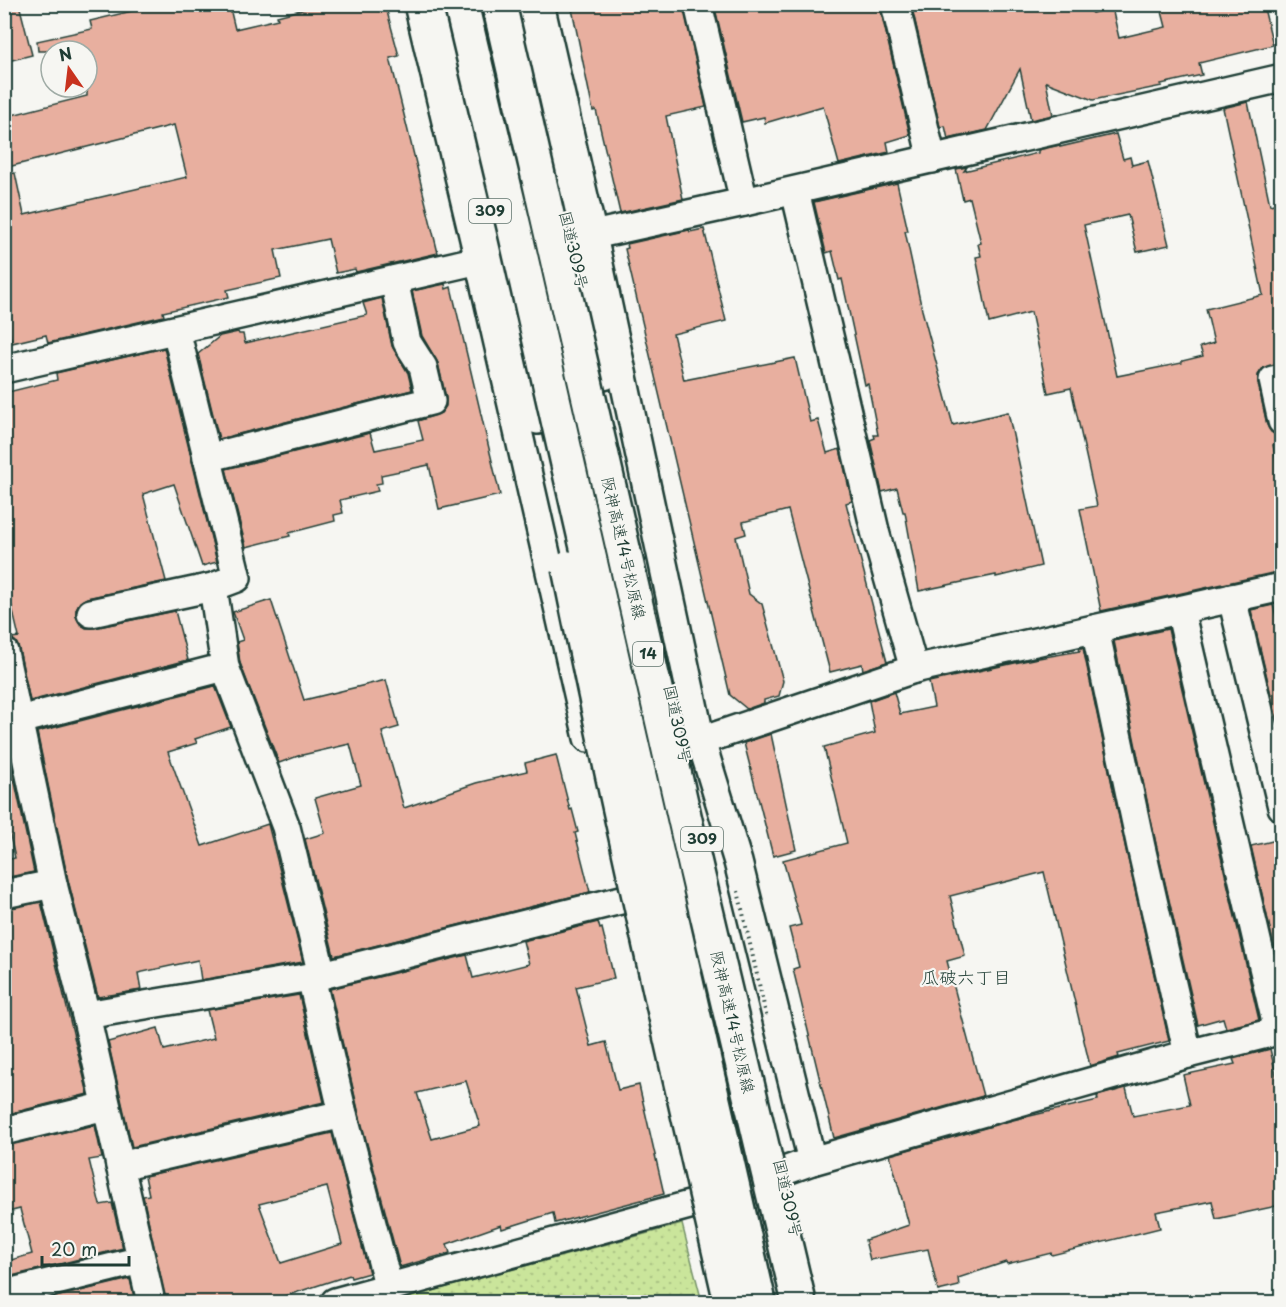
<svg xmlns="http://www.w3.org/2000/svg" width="1286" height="1307" viewBox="0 0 1286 1307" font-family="'Playpen Sans','Klee One',sans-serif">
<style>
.park{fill:url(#park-dots);stroke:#749168;stroke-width:1.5}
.building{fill:#e8af9f;stroke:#1f3d34;stroke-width:1.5;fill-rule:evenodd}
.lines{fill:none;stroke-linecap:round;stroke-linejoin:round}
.street-casing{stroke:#1f3d34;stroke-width:32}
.highway-casing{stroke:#1f3d34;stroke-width:38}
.street{stroke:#f6f6f2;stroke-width:27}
.highway{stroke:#f6f6f2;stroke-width:33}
.highway-bridge-casing{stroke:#1f3d34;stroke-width:38;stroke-linecap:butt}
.path-bridge{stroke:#1f3d34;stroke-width:4;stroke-dasharray:1.5 4.5;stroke-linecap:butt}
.highway-bridge{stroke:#f6f6f2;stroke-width:33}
.labels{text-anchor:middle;stroke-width:4.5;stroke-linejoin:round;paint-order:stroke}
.shield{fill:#f6f6f2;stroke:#60746d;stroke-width:1.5}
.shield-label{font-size:15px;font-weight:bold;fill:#1f3d34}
.street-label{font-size:16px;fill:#1f3d34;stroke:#f6f6f2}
.neighbourhood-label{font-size:18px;fill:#1f3d34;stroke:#f6f6f2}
</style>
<defs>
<pattern id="park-dots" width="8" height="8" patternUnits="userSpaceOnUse" patternTransform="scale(1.5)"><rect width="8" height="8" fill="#cae59b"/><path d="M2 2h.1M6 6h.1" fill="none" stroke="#adc586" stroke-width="1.8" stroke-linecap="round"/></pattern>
</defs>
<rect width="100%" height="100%" fill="#f6f6f2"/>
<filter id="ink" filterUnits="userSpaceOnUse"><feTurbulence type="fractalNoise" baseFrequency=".0167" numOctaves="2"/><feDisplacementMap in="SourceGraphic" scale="12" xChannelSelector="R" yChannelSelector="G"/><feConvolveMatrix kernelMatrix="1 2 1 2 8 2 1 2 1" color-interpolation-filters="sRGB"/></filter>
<g filter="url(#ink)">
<path class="park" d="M682,1224L702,1302H391Z"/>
<g class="building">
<path d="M4,4H19L32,55L4,62Z"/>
<path d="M161,4H229L235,29L278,19L277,16L324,4H385L399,56L390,58L438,253L356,272L355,269L336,273L328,239L275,250L281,278L227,290L229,297L163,312L164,316L48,343L46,335L12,343L4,311V174L15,173L24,215L187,177L174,125L4,168V117L87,96V51H38L37,41L92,29L90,21Z"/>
<path d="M571,4H683L706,107L666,116L683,199L620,213L596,110L593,111Z"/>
<path d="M714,4H881V12L910,135L887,142L889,152L839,164L823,106L765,123L764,117L742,122Z"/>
<path d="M911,4H1089L1092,13L1112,8L1119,38L1166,27L1160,4H1263L1273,45L1199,63L1202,75L1161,84L1162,86L1093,100L1046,82L1053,115L1031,120L1020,69L987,130L948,139L945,126L940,127Z"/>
<path d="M1248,102L1270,205L1281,202V363L1263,368L1258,375V383L1267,425L1271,432L1281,436V444L1273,445L1281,485V571L1101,611L1080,509L1097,506L1071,388L1048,393L1031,312L989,323L976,257L981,256L978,244L981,243L970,198L963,200L956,169L967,167L964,171L1038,153V150L1060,145V147L1116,134L1123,159L1130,157L1132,165L1148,161L1169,245L1137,252L1128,215L1084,225L1117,376L1182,363V361L1203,356L1200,347L1214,343L1206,309L1263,295L1223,108Z"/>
<path d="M897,183L908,231H905L922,310L953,425L1008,412L1041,566L996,577V575L919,591L905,512H903L897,488L882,492L870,440L875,438L874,435H878L868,384L865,385L842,279L839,280L832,251L826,253L814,202Z"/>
<path d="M704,229L726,321L673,334L684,380L795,358L810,422L818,420L827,453L840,449L852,501L846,503L887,662L863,670L862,664L830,672L788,510L743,522L746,534L736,537L749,594L762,604L783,681L779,696L764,700V703L747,709L730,695L625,249L628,248L627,244L689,230L690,232Z"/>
<path d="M445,284L446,289L451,287L500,495L439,509L429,465L381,475L382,483L376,484L378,491L340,500L343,513L334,515L335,521L289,533L290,536L246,547L226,469L370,433L375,450L423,440L418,421L441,413L446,406V398L438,363L422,336L412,291Z"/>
<path d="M382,298L392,346L408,373L412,390L219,439L198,354L220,336L238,332L239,334H243L245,343L367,315L363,303Z"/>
<path d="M164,348L217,562L202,566L174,484L143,494L166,581L87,598L80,602L76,609V616L80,624L86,628H94L175,611L188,660L30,701L19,649L16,642L11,638L19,637L4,574V393L57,380L56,373Z"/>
<path d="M271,600L304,700L386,680L399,727L382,732L404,808L476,783L527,771L525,763L556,755L570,810L572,809L578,832L575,833L590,892L334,956L305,839L325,833L315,798L361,785L350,744L298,756L279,763L240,663L237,642L243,640L233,612Z"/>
<path d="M1273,605L1277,619L1281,618V737L1251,610Z"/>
<path d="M1168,629L1259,1020L1226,1028L1223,1018L1198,1025L1156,844L1114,641Z"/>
<path d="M1079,648H1083L1126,850L1169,1041L1118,1054L1119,1057L1090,1066L1044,872L950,896L965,956L947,961L983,1096L834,1138L793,969L799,967L789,928L801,925L783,860L847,843L824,747L875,733L869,701L894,692L900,714L934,707L929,682L1033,659L1080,651Z"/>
<path d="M215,686L231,727L195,739L197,743L168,752L202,846L268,824L303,962L201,980L198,960L138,973L141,990L98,997L68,880L37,732Z"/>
<path d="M4,731L34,872L9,877L6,860L15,858L4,809Z"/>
<path d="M771,734L796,850L773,856L744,743Z"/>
<path d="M1281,839V977L1251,846Z"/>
<path d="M41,902L88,1094L4,1115V909Z"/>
<path d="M598,922L600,929L602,928L614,978L576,987L591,1046L606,1042L618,1090L639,1085L664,1194L555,1223L553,1213L502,1229L501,1225L447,1244L450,1253L400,1267L358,1110L330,989L467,955L473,978L529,964L523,941ZM466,1081L480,1126L432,1139L417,1093Z"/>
<path d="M299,995L324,1102L132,1147L108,1042L158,1028L164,1050L214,1038L207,1010Z"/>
<path d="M1270,1049L1281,1095V1205L1216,1219L1212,1201L1156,1212L1160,1228L1052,1255L1051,1253L1007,1264L1006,1262L958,1278L959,1286L938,1291L928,1249L870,1260L865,1240L909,1225L890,1155L1013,1120L1098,1100L1097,1096L1126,1088L1133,1116L1190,1105L1183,1075L1235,1064L1233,1059Z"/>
<path d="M95,1125L102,1158L89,1160L100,1205L112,1203L123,1248L4,1278V1262L32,1254L20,1209L4,1213V1146Z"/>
<path d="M332,1133L369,1273L351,1278L350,1275L267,1302H166L143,1196L149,1195L145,1176ZM327,1187L342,1244L281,1263L259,1204Z"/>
<path d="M130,1279L135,1302H35Z"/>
</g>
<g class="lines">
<g class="street-casing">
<g id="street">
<path d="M418,4L479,260L588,738"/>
<path d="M540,4L593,236L701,741L738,862L812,1161"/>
<path d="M698,4L744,202"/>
<path d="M896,8L932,159"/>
<path d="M795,191L876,535L914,669"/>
<path d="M4,369L479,260L744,202L1282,78"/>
<path d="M1282,378L1273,380L1282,421"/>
<path d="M207,458L431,401L423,367L407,342L394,280"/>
<path d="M213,587L225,667L286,827L322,975"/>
<path d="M1232,598L1282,807"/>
<path d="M1180,610L1278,1031"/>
<path d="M91,613L213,587L237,578L176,330"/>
<path d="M1095,629L1141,847L1188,1054"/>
<path d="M4,652L53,884L86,1015L151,1302"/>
<path d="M19,720L225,667"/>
<path d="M701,741L914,669L1282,587"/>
<path d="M4,894L53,884"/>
<path d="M311,977L343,1114L389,1288"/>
<path d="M86,1015L322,975L625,899"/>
<path d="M4,1131L106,1106"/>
<path d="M120,1166L343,1114"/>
<path d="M4,1294L141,1260"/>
<path d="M335,1302L693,1204L812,1161L1188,1054L1282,1030"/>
</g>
</g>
<g class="highway-casing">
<g id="highway">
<path d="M441,4L538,417"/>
<path d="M516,4L603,373"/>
</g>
</g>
<use href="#street" class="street"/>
<use href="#highway" class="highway"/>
<g class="highway-bridge-casing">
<g id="highway-bridge">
<path d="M461,4L514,227L759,1302"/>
<path d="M499,4L695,864L799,1302"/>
<path d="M569,568C619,814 675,1058 731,1302"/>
</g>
</g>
<path class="path-bridge" d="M738,891L767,1019"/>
<use href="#highway-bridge" class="highway-bridge"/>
</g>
</g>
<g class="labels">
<g class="shield">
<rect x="469" y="199" width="42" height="24" rx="4.5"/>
<rect x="633" y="642" width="30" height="24" rx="4.5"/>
<rect x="681" y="827" width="42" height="24" rx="4.5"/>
</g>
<g class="shield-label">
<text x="490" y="216">309</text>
<text x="648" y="659">14</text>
<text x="702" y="844">309</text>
</g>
<g class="street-label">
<text transform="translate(574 250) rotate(77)" y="6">国道309号</text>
<text transform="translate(624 548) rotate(77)" y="6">阪神高速14号松原線</text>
<text transform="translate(678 724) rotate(78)" y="6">国道309号</text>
<text transform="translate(733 1022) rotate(77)" y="6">阪神高速14号松原線</text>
<text transform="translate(788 1198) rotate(77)" y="6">国道309号</text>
</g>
<g class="neighbourhood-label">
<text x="966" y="984">瓜破六丁目</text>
</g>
</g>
<rect width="1286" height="1307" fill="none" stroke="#f6f6f2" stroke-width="24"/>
<rect x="12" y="12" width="1262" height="1283" fill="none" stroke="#1f3d34" stroke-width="2" filter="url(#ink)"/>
<g transform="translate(69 69) rotate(346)"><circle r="28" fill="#f6f6f2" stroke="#a0aca6" stroke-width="1.5"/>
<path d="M0-4.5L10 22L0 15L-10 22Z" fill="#c8321e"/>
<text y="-9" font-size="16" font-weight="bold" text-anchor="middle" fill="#1f3d34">N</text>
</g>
<path d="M42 1256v9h87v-9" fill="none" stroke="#1f3d34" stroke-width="3"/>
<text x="51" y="1256" font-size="18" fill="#1f3d34" stroke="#f6f6f2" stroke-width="4.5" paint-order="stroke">20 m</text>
</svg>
